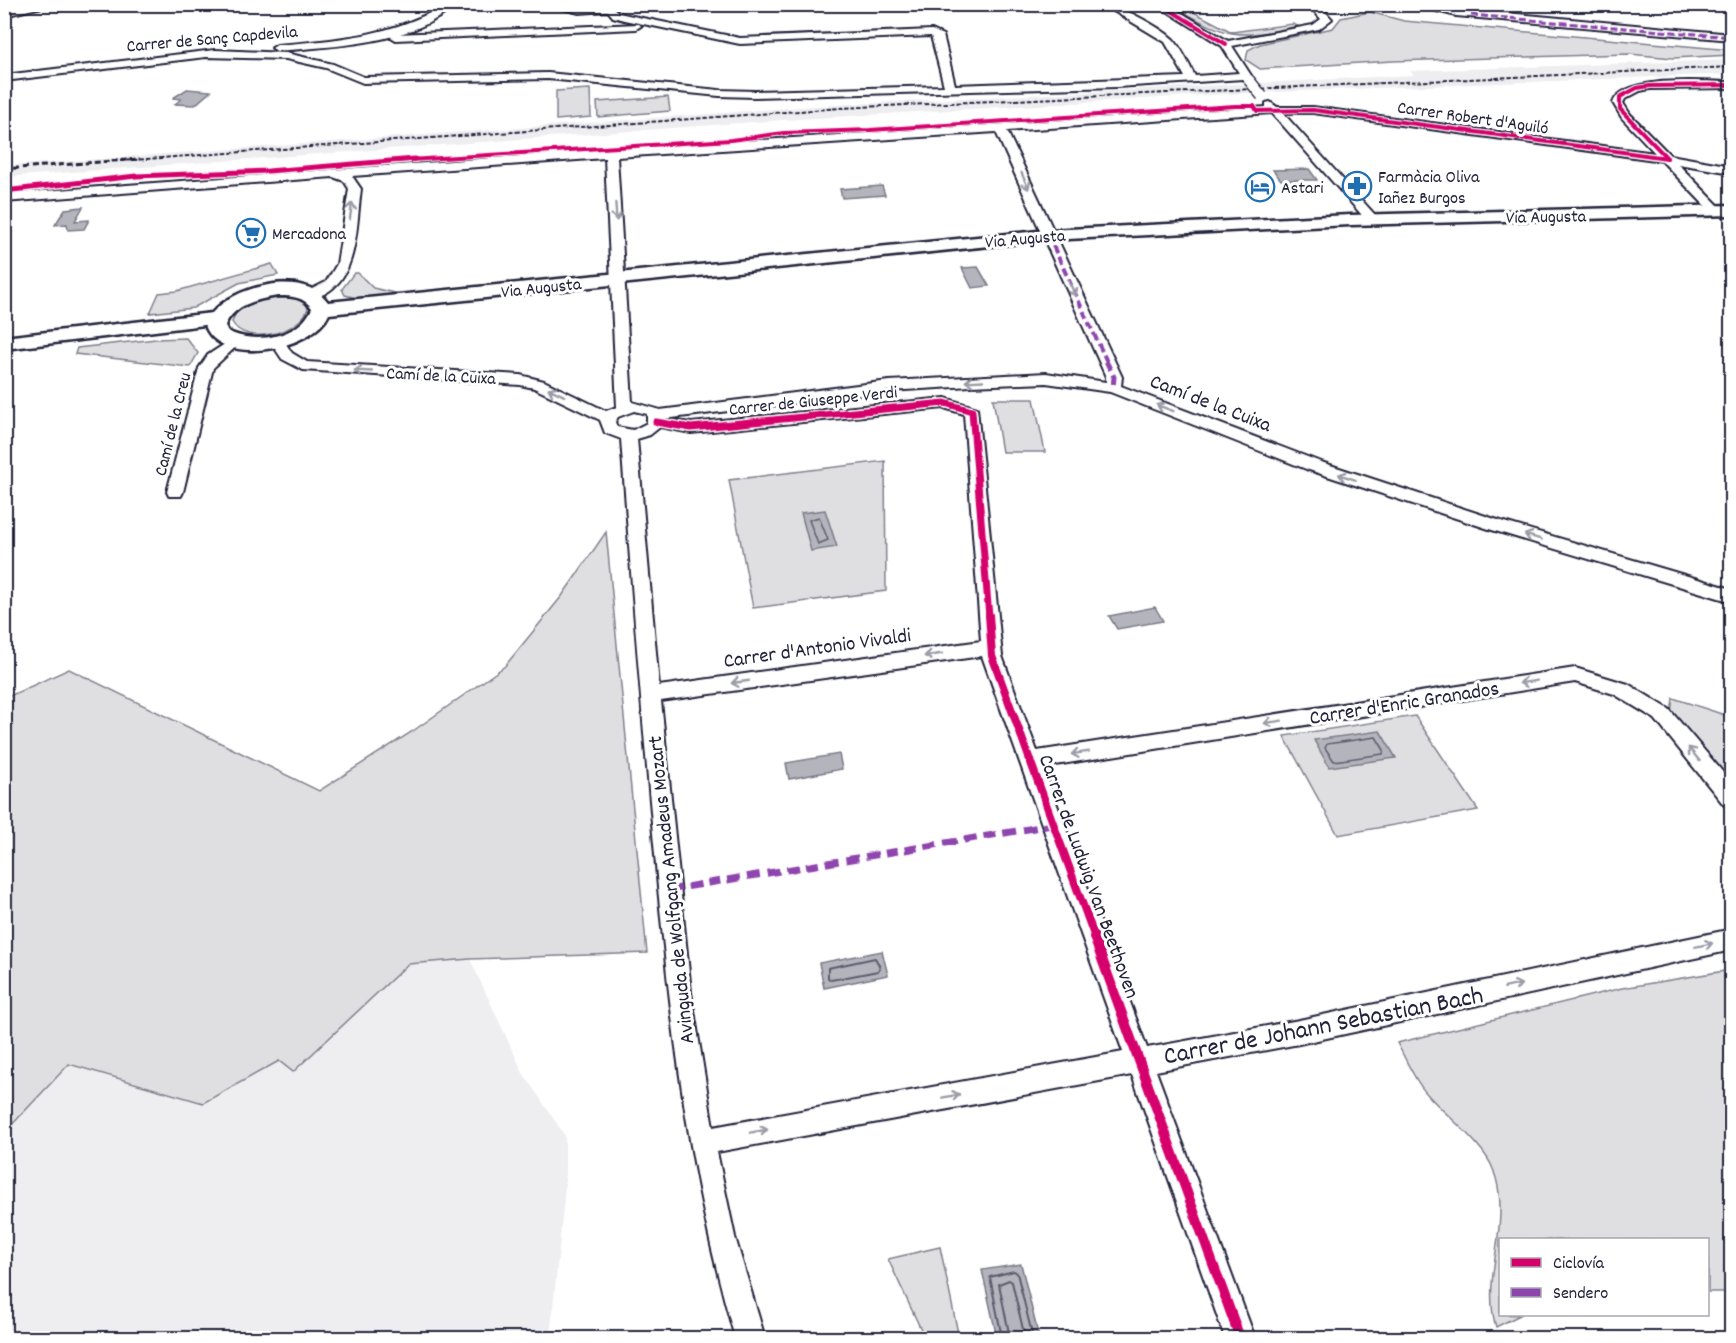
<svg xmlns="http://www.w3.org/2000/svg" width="1736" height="1343" viewBox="0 0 1736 1343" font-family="Dekko,sans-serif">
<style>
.built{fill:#eeeef1}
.green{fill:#dfdfe2;stroke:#80808e;stroke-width:1.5}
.water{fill:#b4b4bc;stroke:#7a7a88;stroke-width:1.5}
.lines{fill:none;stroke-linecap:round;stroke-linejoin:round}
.shore-far1{stroke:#5c5c6f;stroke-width:1.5}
.shore{stroke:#5c5c6f;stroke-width:2}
.minor-casing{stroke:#22223b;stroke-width:4}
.secondary-casing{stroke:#22223b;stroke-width:5}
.minor{fill:#fff;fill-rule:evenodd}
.secondary{fill:#fff;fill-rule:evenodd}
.rail-far1{stroke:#22223b;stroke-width:2;stroke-dasharray:4.5 2;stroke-linecap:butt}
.rail{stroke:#22223b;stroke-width:3;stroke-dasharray:6 3;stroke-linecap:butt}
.minor-bridge-casing{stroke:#22223b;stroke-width:13;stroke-linecap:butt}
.minor-bridge{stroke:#fff;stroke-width:10}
.quiet-far3{stroke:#8e44ad;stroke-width:3;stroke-dasharray:7 3;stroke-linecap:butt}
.quiet-far2{stroke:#8e44ad;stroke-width:4;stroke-dasharray:8 4;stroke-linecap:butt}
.quiet-far1{stroke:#8e44ad;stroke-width:5;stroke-dasharray:10 5;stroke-linecap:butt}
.quiet{stroke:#8e44ad;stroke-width:7;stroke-dasharray:13 7;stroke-linecap:butt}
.cycleway-far4-casing{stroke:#fff;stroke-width:6}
.cycleway-far3-casing{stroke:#fff;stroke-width:8}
.cycleway-far2-casing{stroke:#fff;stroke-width:10}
.cycleway-far1-casing{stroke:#fff;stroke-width:12}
.cycleway-casing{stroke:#fff;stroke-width:14}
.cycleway-far4{stroke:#d6006c;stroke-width:4}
.cycleway-far3{stroke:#d6006c;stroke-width:5}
.cycleway-far2{stroke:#d6006c;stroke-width:7}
.cycleway-far1{stroke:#d6006c;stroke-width:8}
.cycleway{stroke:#d6006c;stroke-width:10}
.oneway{stroke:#9c9ca7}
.labels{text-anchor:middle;stroke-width:6;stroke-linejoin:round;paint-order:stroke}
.far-street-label{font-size:18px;fill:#22223b;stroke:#fff}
.far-poi-label{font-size:18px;fill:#22223b;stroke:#fff;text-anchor:start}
.street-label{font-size:21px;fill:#22223b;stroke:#fff}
.near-street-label{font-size:26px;fill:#22223b;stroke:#fff}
</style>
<rect width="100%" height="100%" fill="#fff"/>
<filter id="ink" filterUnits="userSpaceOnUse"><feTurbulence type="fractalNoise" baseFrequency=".0167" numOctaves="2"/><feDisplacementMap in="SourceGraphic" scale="12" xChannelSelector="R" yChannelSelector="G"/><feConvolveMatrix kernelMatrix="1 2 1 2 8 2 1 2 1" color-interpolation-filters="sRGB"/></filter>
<g filter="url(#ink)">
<g class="built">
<path d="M1731,60V74L1227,94L782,120L5,177V166L814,106L1414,75L1410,71Z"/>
<path d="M470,959L523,1073L565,1136V1188L550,1338H5L4,1132L69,1064L203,1103L280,1061L293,1072L408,964Z"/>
</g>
<g class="green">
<path d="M1170,5H1180L1232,32L1293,24L1298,26C1231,41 1228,36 1170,5Z"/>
<path d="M1370,12L1404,21L1731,50V55L1673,58L1629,54L1393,61L1260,69L1246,60L1248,50L1260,44L1333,28L1341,18Z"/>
<path d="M590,89L591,117L556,120V91Z"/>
<path d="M668,97L670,111L598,117L597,102Z"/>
<path d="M272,264L278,275L239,283L193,308L150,313L159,293L177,291Z"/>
<path d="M354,273H358L373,288L399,294L357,298L345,295L342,289Z"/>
<path d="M279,296C291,296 302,297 308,308C301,333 245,347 232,322C237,302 262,298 279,296Z"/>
<path d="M186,338L198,353L190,367L75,354L77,348L156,339Z"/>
<path d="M993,399H1034L1045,452H1002Z"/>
<path d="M885,461L886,591L753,608L729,480Z"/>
<path d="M606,532L647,953L470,959L408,964L293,1072L279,1061L203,1103L69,1064L5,1132V698L69,669L319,791L413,731L505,666L562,596Z"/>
<path d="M1673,698L1731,717V787L1671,714Z"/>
<path d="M1415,716L1478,810L1338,835L1284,736Z"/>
<path d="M1731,970V1292H1708V1240H1500V1314L1520,1315L1496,1327C1480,1276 1514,1223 1493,1169C1484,1144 1445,1115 1427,1094C1414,1080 1406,1059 1397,1043L1622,988Z"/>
<path d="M940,1247L959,1338H925L888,1259Z"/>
</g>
<g class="water">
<path d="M187,89L211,91L195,105L175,104L181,99L173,98Z"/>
<path d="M1309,169L1317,180H1281L1273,170Z"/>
<path d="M882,186L885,195L842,198L840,189Z"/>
<path d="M83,207L75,221L89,220L84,229L68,230L67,224L55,225L65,209Z"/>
<path d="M978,267L989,286L972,288L962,268Z"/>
<path d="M825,510L837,547L811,551L801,513Z"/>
<path d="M1155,607L1163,621L1117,629L1109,616Z"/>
<path d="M1380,731L1396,758L1329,767L1314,740Z"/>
<path d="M839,754L842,769L789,779L786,763Z"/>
<path d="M882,951L888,975L824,988L819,963Z"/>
<path d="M1021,1264L1039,1338H997L982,1270Z"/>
</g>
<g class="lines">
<g class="shore-far1">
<path d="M819,517L828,540L818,544L809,520Z"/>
<path d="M1376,737L1384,750L1383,754L1334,761L1325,748L1327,744Z"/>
</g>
<g class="shore">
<path d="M875,958L880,967L878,971L831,980L828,978V968Z"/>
<path d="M1002,1338L990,1277L1014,1271L1017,1273L1033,1338"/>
<path d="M1010,1338L999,1284L1009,1280L1012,1282L1025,1338"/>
</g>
<g class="minor-casing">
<g id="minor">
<path d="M34,4H55L4,16V10Z"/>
<path d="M446,4H457C411,45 335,46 277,51L272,48L277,45C336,40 394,36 446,4Z"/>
<path d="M544,4L579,7L610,5L619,13L628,15L740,38L932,30L943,35L955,85L1185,77L1165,42L1102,4C1118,4 1160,27 1173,39C1183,50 1188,63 1195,76L1239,73L1222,46L1156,4H1167L1228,41L1313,25L1321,19L1308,4H1318L1332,19L1319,29L1232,46L1254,80L1249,83L1243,79L1117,87L755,97L719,96L548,79L363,83L326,68L286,59L206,57L4,81V75L215,50L286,53L333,64L364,77L548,73L719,90L755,91L944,86L931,36L740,44L624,20L613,17L608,11L579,13Z"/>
<path d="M1410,4L1732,34V40L1456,16Z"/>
<path d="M639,24L641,26L636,29L396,40L391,37L396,34Z"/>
<path d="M1732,82V88L1650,89L1640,91L1625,99L1623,103L1630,114L1670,155L1732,166V173L1678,164L1721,208V214H1713L1662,161L1313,113H1283L1376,216V222H1368L1272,113L1007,131L1122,377L1121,386L1318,461L1504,522L1732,589V602L1492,530L1306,469L1110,392L1046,383L971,386L889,391L664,419L691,423L945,398L977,408L1002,656L1037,751L1575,668L1628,684L1669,709L1732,783V808L1724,805L1655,719L1614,694L1575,682L1043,767L1147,1048L1299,1020L1732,929V950L1299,1044L1156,1071L1255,1338H1225L1132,1075L717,1152L735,1237L765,1338H735C688,1177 669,1012 654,844C641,709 631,574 621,439L605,433L600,420L534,388L520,385L303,370L282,359L270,341L277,337L282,338L292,353L307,362L520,375L544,381L606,411L617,407L605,158L352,176L361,189C356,224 359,276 324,294C317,297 313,300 306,298V292L326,282L337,264L349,189L344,181L333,177L4,202V194L562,153L1266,107V103L1270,102L1277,107H1313L1655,153L1622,118L1613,103C1622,74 1705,82 1732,82ZM996,132L1106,377V382L1046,373L889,381L660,410L632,402L617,157ZM944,408L964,414L981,641L659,686L637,439L650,435L660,427L691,433ZM634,411L647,414V423L633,430L617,427L615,422L618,417ZM982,656L1123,1052L713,1127L691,992L661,701Z"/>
<path d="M234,338L241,342L213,368L183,492L181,496H169L167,492L199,368L208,355Z"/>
</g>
</g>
<g class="secondary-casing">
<path id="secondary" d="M1732,205V215L1350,225L1048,240L329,314C313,350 219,368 205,325L4,349V337L212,313C235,286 304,268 328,302L1048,230L1350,215ZM279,296C293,296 303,297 312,308C300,338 254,345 227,331L225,325C235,304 258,299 279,296Z"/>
</g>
<use href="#minor" class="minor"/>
<use href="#secondary" class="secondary"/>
<path class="rail-far1" d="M120,161L840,108L1732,67"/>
<path class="rail" d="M4,169L140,159"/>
<g class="minor-bridge-casing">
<path id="minor-bridge" d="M1249,80L1262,96"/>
</g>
<use href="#minor-bridge" class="minor-bridge"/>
<path class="quiet-far3" d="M1471,15L1732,37"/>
<path class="quiet-far2" d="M1048,235L1107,362"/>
<path class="quiet-far1" d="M1106,361L1114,377L1113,388"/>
<path class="quiet" d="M668,890L1052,825"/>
<g class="cycleway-far4-casing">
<g id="cycleway-far4">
<path d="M1160,4L1226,44"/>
<path d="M1667,158L1620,109V97L1637,88L1650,86L1732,85"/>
<path d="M393,161L731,140L784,133L870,130L1235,106H1254L1257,111L1313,110L1667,158"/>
</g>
</g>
<g class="cycleway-far3-casing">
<path id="cycleway-far3" d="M4,191L136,176L268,171L415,159"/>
</g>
<g class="cycleway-far2-casing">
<path id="cycleway-far2" d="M656,422L691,428L945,403L972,411L989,617"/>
</g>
<g class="cycleway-far1-casing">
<path id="cycleway-far1" d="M989,615L992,656L1095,938"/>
</g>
<g class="cycleway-casing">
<path id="cycleway" d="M1094,937L1240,1338"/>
</g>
<use href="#cycleway-far4" class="cycleway-far4"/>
<use href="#cycleway-far3" class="cycleway-far3"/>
<use href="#cycleway-far2" class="cycleway-far2"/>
<use href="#cycleway-far1" class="cycleway-far1"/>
<use href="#cycleway" class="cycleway"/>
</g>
<defs><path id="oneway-shaft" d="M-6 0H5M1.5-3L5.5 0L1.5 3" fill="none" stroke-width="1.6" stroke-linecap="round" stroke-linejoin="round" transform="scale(1.5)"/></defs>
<g class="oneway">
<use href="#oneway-shaft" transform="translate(1025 181) rotate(67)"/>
<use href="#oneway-shaft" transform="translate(351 211) rotate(-82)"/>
<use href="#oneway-shaft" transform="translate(616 212) rotate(86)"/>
<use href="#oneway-shaft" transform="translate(1072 288) rotate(65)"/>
<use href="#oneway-shaft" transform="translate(363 371) rotate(-177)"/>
<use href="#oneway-shaft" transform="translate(974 381) rotate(177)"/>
<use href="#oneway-shaft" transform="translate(556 392) rotate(-154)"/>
<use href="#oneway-shaft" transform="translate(1165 408) rotate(-159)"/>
<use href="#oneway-shaft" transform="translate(1347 477) rotate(-162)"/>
<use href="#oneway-shaft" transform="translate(1533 537) rotate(-163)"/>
<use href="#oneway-shaft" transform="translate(933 655) rotate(172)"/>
<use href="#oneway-shaft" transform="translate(740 682) rotate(172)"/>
<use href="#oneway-shaft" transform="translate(1528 682) rotate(171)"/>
<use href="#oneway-shaft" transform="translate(1273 722) rotate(171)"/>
<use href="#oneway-shaft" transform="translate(1080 753) rotate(171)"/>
<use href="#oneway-shaft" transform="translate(1694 754) rotate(-129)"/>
<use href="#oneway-shaft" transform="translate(1704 945) rotate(-12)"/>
<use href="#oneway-shaft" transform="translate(1513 986) rotate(-12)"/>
<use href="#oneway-shaft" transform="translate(951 1096) rotate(-10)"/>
<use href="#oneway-shaft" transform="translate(759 1131) rotate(-10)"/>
</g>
</g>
<defs>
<g id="pharmacy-ring" transform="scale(1.5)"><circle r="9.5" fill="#fff" stroke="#1f6fb2" stroke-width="1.5"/><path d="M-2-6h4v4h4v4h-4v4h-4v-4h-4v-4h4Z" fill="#1f6fb2"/></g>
<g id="hotel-ring" transform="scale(1.5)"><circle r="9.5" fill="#fff" stroke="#1f6fb2" stroke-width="1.5"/><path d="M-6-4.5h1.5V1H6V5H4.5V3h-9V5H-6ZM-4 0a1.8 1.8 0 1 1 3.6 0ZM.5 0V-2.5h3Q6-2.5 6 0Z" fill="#1f6fb2"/></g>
<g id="supermarket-ring" transform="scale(1.5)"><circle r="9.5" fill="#fff" stroke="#1f6fb2" stroke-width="1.5"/><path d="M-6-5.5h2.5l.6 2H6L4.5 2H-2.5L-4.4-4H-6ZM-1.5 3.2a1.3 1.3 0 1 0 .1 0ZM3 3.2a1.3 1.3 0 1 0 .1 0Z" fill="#1f6fb2"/></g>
</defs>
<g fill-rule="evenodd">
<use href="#pharmacy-ring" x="1357" y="186"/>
<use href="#hotel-ring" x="1260" y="187"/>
<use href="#supermarket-ring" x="251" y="233"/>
</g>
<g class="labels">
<g class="far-street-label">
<text transform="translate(212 38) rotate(-5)" y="6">Carrer de Sanç Capdevila</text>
<text transform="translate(1473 117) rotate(8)" y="6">Carrer Robert d'Aguiló</text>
<text transform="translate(1546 216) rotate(-1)" y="6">Via Augusta</text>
<text transform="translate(1025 238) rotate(-5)" y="6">Via Augusta</text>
<text transform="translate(541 287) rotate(-6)" y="6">Via Augusta</text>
<text transform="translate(441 375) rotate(3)" y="6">Camí de la Cuixa</text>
<text transform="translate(813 400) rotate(-6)" y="6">Carrer de Giuseppe Verdi</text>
<text transform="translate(172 424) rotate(-76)" y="6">Camí de la Creu</text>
</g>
<g class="far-poi-label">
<text x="1378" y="182">Farmàcia Oliva<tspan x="1378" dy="21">Iañez Burgos</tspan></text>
<text x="1281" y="193">Astari</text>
<text x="272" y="239">Mercadona</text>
</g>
<g class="street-label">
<text transform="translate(1211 402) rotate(21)" y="7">Camí de la Cuixa</text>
<text transform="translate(817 647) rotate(-8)" y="7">Carrer d'Antonio Vivaldi</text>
<text transform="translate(1404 702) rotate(-9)" y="7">Carrer d'Enric Granados</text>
<text transform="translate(1090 876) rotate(70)" y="7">Carrer de Ludwig Van Beethoven</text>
<text transform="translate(670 890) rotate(-96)" y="7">Avinguda de Wolfgang Amadeus Mozart</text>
</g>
<g class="near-street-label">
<text transform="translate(1323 1024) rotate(-11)" y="9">Carrer de Johann Sebastian Bach</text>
</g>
</g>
<rect width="1736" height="1343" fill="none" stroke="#fff" stroke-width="24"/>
<rect x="12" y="12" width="1712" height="1319" fill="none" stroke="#22223b" stroke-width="2" filter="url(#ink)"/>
<rect x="1499" y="1238" width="210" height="78" fill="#ffffff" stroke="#a7a7b1" stroke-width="1.5"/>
<rect x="1511" y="1258" width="30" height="9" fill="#d6006c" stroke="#a7a7b1" stroke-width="1.5"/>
<text x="1553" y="1268" font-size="18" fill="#22223b">Ciclovía</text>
<rect x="1511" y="1288" width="30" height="9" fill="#8e44ad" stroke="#a7a7b1" stroke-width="1.5"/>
<text x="1553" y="1298" font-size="18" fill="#22223b">Sendero</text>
</svg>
